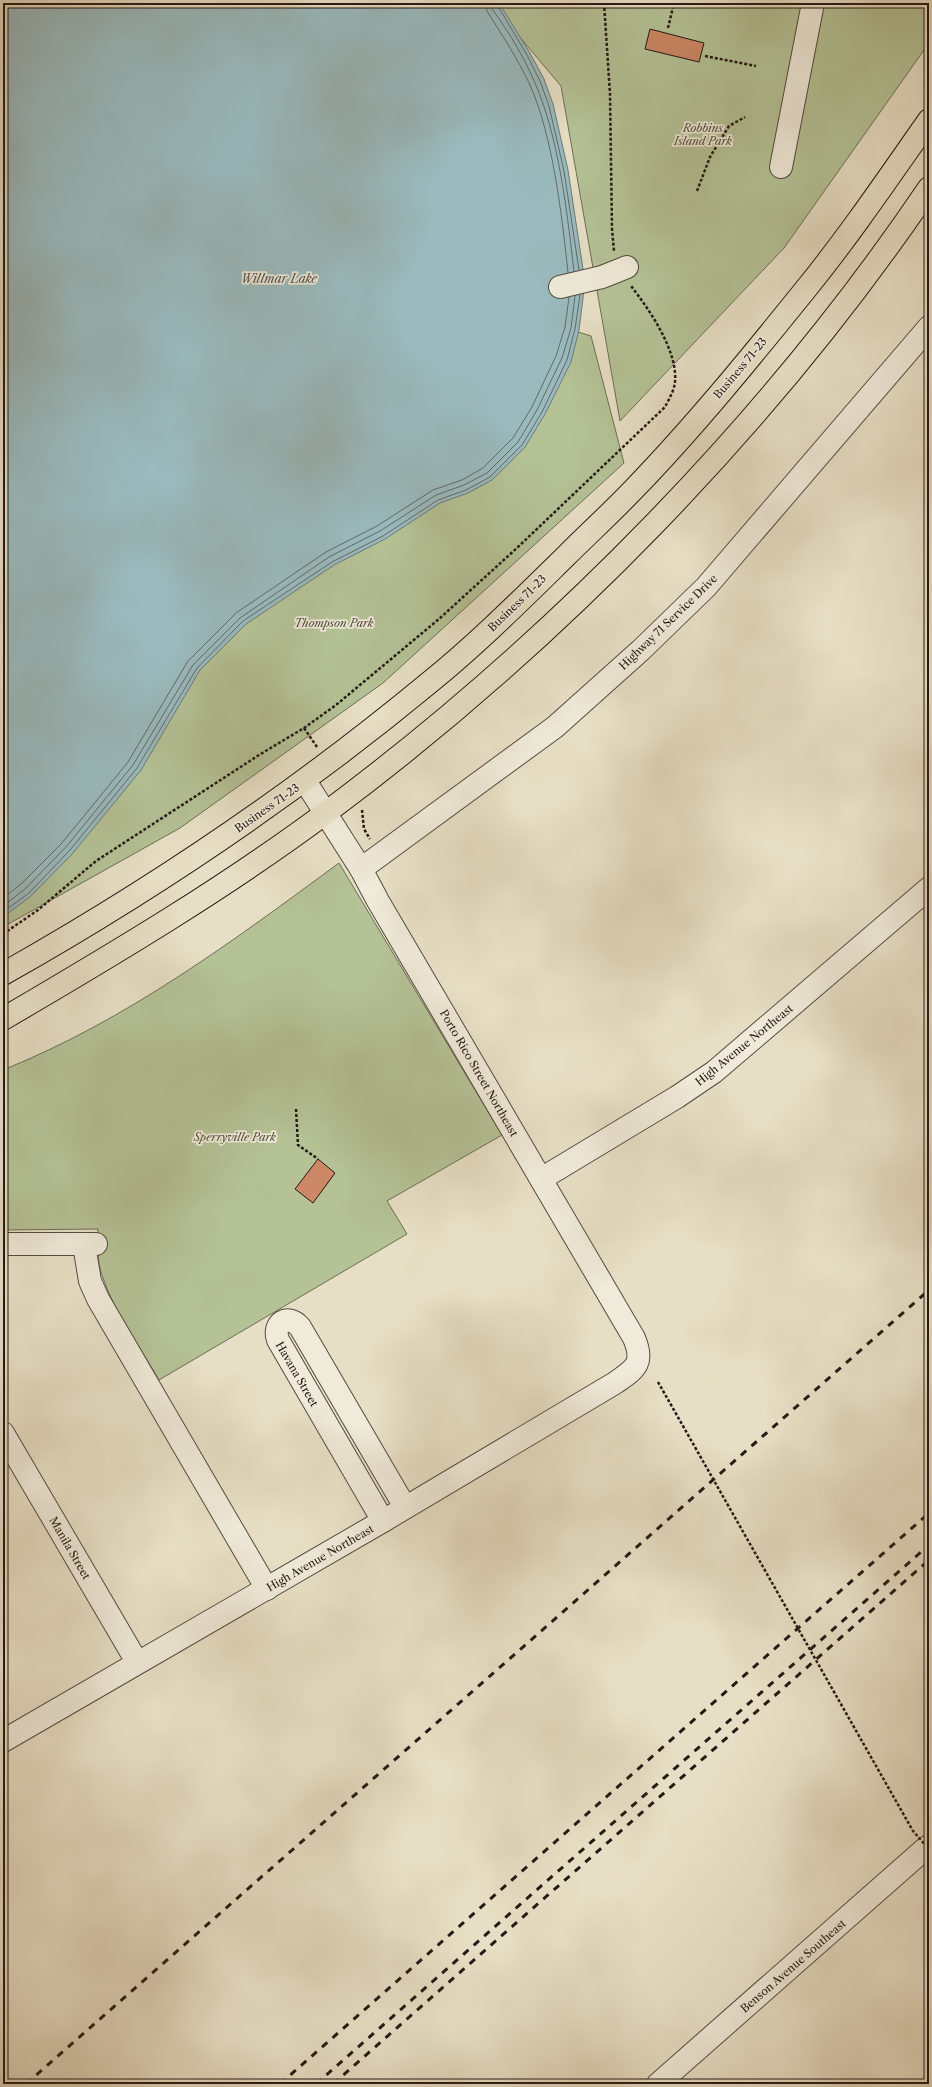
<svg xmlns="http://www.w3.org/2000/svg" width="932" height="2087" viewBox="0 0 932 2087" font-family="'Libre Caslon Text',serif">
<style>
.green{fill:#b4c296;stroke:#6c6e55}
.water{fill:#9ababe;stroke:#6b7a7a}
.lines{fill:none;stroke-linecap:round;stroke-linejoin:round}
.shore{stroke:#606a69;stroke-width:1}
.building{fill:#c86;stroke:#251914}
.minor-casing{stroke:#564a40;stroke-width:24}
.highway-casing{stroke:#251914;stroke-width:24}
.path{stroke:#251914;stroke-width:2.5;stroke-dasharray:3 2;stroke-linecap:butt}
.minor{stroke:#efead9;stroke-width:22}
.highway{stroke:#e7dfc5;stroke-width:22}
.rail{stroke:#251914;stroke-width:3;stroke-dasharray:7 7;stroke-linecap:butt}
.path-bridge{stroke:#251914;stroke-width:2.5;stroke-dasharray:3 2;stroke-linecap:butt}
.labels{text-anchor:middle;stroke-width:3.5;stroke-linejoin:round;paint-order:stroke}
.park-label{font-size:11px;font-style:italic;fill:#504c3b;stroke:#efead9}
.street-label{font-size:11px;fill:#251914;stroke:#efead9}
.water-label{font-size:12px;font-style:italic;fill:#4e5150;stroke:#efead9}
</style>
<rect width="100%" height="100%" fill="#e7dfc5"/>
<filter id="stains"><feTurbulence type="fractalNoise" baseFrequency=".005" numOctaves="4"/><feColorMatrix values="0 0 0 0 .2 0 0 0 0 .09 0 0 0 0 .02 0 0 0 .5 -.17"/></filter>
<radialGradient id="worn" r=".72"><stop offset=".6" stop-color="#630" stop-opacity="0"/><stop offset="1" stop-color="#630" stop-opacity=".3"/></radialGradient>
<g class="green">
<path d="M491,3H929V43L784,248L620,421L561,86Z"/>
<path d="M559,326L591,336L624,463L383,683L180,828L3,927V892L248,596Z"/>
<path d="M339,863L502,1135L387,1201L407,1234L159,1380C141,1349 114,1311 103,1278C97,1263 97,1245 98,1229L3,1230V1070C127,1020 233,941 339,863Z"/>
</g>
<path class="water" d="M3,3H499L530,53L544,79L553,104L568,170L585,282L579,330L571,362L545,414L525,447L492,480L468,493L440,503L385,539L334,565L246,624L200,670L141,770L73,853L31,896L3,917Z"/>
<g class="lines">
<g class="shore">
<path d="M485,3L487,11C502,35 518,59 530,85C553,137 562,216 568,273"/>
<path d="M491,3L492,9C509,32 524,57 535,83C559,138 567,212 574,271"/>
<path d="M496,3L527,55L540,81L549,106L564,171L579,270"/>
<path d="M3,898L21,884L62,843L128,762L188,661L236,613L326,552L377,526L433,490L462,480L483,468L513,438L532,407L556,356L565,327L569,297"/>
<path d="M3,906L25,889L66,847L133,765L193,665L240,618L329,557L380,531L436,495L464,485L487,473L518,442L537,410L562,358L571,328L575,296"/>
<path d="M3,912L29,893L70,850L137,768L197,668L243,621L332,562L383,536L438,500L466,490L490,477L522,445L542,412L567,360L575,329L580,295"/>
</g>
</g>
<g class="building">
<path d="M650,29L704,43L699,62L645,49Z"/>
<path d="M318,1159L335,1173L313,1203L295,1189Z"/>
</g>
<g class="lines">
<g class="minor-casing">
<g id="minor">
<path d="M781,167L813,3"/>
<path d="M560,287L602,277L627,267"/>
<path d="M361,869L555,727L641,650L706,587L929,327"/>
<path d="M541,1179L677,1097L714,1072L929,888"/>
<path d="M3,1244H96"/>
<path d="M84,1245L90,1281L98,1299L267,1589"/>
<path d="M3,1433L137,1662"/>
<path d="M383,1521L278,1340C272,1323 288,1313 300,1327L405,1507"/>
<path d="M3,1741L383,1521L615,1383C635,1369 645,1364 634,1338L378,901L361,869L305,781"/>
<path d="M658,2084L927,1847L929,1850"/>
</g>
</g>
<g class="highway-casing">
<g id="highway">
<path d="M3,974C154,889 296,793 430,682C478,643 522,599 566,556C588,534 612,512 634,489C694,427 751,357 805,290C849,236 889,177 929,120"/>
<path d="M3,1019C114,954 225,888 327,812C555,642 770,423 929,188"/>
</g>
</g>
<g class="path">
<path d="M604,3L610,94L612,229L614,251"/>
<path d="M668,28L674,3"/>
<path d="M705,56L756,66"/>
<path d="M697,191L710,157L729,126L745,117"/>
<path d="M304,728L317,747"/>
<path d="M362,810L364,829L370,839"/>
<path d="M3,934L38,910L96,861L259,755L304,728L336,705L439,619L518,547L665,407C669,399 674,391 675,382C678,351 649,309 631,286"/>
<path d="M296,1109L298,1145L318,1159"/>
</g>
<use href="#minor" class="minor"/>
<use href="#highway" class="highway"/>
<g class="rail">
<path d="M26,2084L929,1290"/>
<path d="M280,2084L929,1513"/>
<path d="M316,2084L929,1545"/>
<path d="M333,2084L929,1560"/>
</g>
<path class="path-bridge" d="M658,1382L913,1831L927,1847"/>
</g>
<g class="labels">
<g class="park-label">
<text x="703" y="132">Robbins<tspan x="703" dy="13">Island Park</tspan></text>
<text x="334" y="627">Thompson Park</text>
<text x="235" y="1141">Sperryville Park</text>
</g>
<g class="street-label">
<text transform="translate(740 368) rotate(-50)" y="4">Business 71-23</text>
<text transform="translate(517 603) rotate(-44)" y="4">Business 71-23</text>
<text transform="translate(668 622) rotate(-44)" y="4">Highway 71 Service Drive</text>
<text transform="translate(267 808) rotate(-35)" y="4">Business 71-23</text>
<text transform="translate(744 1045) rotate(-39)" y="4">High Avenue Northeast</text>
<text transform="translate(479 1073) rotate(60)" y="4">Porto Rico Street Northeast</text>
<text transform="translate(297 1374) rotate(60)" y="4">Havana Street</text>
<text transform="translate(70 1548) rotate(60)" y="4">Manila Street</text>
<text transform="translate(320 1558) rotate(-30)" y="4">High Avenue Northeast</text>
<text transform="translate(793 1966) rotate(-41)" y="4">Benson Avenue Southeast</text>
</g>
<g class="water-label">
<text x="279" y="283">Willmar Lake</text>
</g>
</g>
<rect width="932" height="2087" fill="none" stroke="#e7dfc5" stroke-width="16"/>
<rect x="4" y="4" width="924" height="2079" fill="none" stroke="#251914" stroke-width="2"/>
<rect x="8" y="8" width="916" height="2071" fill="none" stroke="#251914"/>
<rect width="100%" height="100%" filter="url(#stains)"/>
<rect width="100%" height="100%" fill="url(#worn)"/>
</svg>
